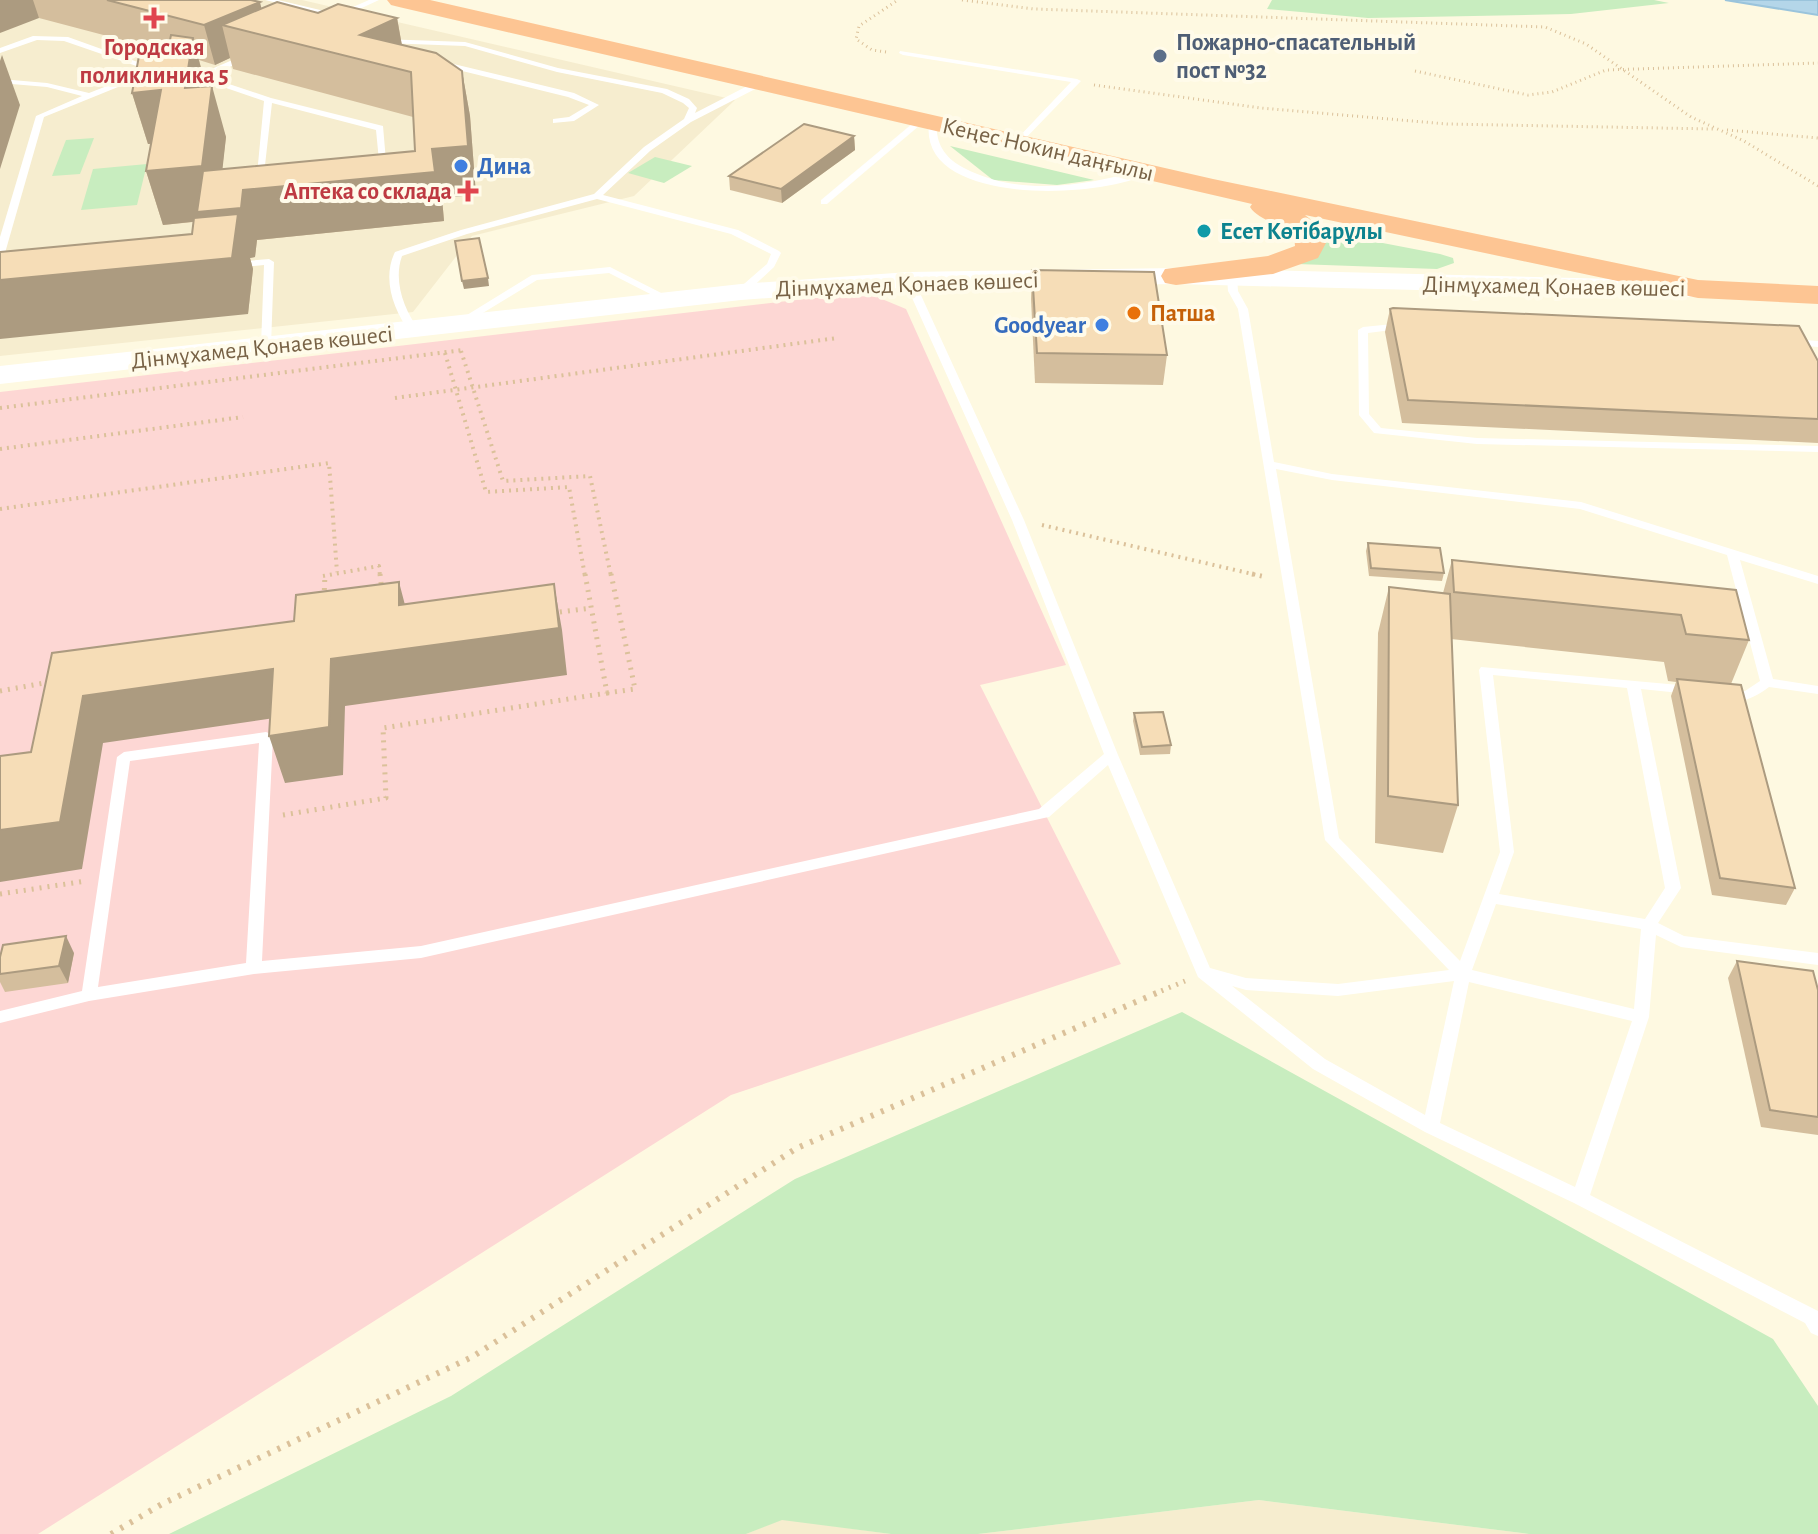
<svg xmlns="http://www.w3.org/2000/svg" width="1818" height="1534" viewBox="0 0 1818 1534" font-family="'Alegreya Sans',sans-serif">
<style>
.residential{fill:#f6edcf}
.medical{fill:#fdd7d4}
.green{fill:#c8edbf}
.water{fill:#b4d6e9;stroke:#9ac4dc;stroke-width:2}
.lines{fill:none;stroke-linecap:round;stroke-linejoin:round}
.path-far3{stroke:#dbc19a;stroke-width:3;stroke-dasharray:1 4;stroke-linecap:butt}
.path-far2{stroke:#dbc19a;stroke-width:4;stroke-dasharray:2 5;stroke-linecap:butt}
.path-far1{stroke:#dbc19a;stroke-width:5;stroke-dasharray:2 6;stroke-linecap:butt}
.path{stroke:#dbc19a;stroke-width:6;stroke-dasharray:3 8;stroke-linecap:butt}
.lane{fill:#fff;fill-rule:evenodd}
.secondary{fill:#fff;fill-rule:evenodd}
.highway{fill:#fdc593;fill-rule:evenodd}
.wall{fill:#d4be9d;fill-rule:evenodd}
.shaded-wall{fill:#ac9b80}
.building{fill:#f6ddb7;stroke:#ac9b80;stroke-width:2}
.health-dot{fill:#e0444e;stroke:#fffbea;stroke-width:3}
.service-dot{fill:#5c6f8a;stroke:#fffbea;stroke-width:3}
.shop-dot{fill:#3f7fe0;stroke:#fffbea;stroke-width:3}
.culture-dot{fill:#0f9aa8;stroke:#fffbea;stroke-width:3}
.food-dot{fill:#e8710a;stroke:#fffbea;stroke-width:3}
.labels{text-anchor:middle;stroke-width:8;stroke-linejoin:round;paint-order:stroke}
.far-service-label{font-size:24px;font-weight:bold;fill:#4e5e75;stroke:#fffbea;text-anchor:start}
.far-health-label{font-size:24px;font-weight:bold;fill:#be3a42;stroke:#fffbea}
.far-street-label{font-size:24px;fill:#786246;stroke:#fffbea}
.far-shop-label{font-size:24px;font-weight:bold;fill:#366cbe;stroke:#fffbea;text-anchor:start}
.far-culture-label{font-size:24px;font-weight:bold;fill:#0d838f;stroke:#fffbea;text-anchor:start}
.far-food-label{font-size:24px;font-weight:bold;fill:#c56008;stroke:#fffbea;text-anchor:start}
</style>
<rect width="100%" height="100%" fill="#fef9e1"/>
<g class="residential">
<path d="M0,0H302L735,100L634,196L472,236L413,312L0,356Z"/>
<path d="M1259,1500L1529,1534H978Z"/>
<path d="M782,1519L891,1534H746Z"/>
</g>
<path class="medical" d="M865,292L906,309L1066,665L980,685L1121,964L731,1095L38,1534H0V392Z"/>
<g class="green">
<path d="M1272,0H1654L1669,3L1571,14L1368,18L1267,9Z"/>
<path d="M94,138L80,174L52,176L66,140Z"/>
<path d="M950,146L1094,180L1057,185L993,180Z"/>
<path d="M655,157L692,166L664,183L628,173Z"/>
<path d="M147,164L137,205L81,210L93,169Z"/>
<path d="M1315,230L1440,254L1453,258L1454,263L1437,269L1297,264Z"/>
<path d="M1182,1012L1773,1339L1818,1406V1534H1529L1259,1500L978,1534H891L782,1520L746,1534H169L451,1396L795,1179Z"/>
</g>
<path class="water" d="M1725,0H1818V15Z"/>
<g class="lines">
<g class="path-far3">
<path d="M962,0L1034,9L1545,27L1586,44L1691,117L1744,141L1818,186"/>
<path d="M886,52L872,50L856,39L859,26L898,0"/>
<path d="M1415,71L1528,95L1552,92L1606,70L1818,63"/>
<path d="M1094,85L1261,108L1447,124L1713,129"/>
<path d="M1727,130L1818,138"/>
</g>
<g class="path-far2">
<path d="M461,351L503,481L590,476L611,576"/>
<path d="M445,353L486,492L569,487L585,576"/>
<path d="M395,398L837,338"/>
<path d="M0,408L463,350"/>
<path d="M0,449L243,417"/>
<path d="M0,509L329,463L337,572"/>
<path d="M1042,525L1261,576"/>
<path d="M323,576L379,566L380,576"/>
</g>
<g class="path-far1">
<path d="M380,574L382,591"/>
<path d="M1252,574L1266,577"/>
<path d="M324,598L325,574"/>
<path d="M552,613L591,608"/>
<path d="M0,691L50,682"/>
<path d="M607,693L635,689L611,574"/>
<path d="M283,815L386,798L383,728L607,693L585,574"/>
<path d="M0,894L86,881"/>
<path d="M1154,994L1185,981"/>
</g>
<path class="path" d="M111,1534L162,1504L472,1357L797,1148L1159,992"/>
<g class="lane">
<path d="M265,0H278L337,14L369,0H379L340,18Z"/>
<path d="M33,36L68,37L160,70L44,117L5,253L0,256V237L36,116L82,96L47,87L0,83V79L47,83L89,93L148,70L64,41L37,40L0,53V48Z"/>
<path d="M382,39L465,42L558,68L667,89L689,99L697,108L695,113L757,81H763V85L691,122L650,151L603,195L738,230L779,251L781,253L774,267L745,294H737V290L767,264L771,254L731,234L597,199L467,234L402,256C393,281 404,310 419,330L410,332C393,310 382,278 395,252L461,230L594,194L644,147L684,119L689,108L683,103L662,93L557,72L465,46L385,43H382Z"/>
<path d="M900,51L1077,79L1081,81L1019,145L1015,142L1016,140L1071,82L903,55L899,53Z"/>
<path d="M244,55L251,57L208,77L271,98L383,126L387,173L380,171L376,130L272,103L263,183L256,185L264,101L200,79L180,75L184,73L200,74Z"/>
<path d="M441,61L574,93L599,105L574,121L553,123V119L569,117L589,105L568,97L438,65L437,63Z"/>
<path d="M919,118L926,120L827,204H821V200Z"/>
<path d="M933,120L937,123C935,144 946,159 964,168C1022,198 1086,185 1147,169L1151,172C1105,199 918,208 929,123Z"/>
<path d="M269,259L274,262L271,346L266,349L261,346L264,265L235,268L230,265L235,262Z"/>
<path d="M610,267L675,300L666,302L609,273L537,280L463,325L454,323L532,275Z"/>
<path d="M1232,275L1237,278L1238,291L1248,309L1274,462L1332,474L1581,502L1818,576V584L1740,560L1773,679L1818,686V694L1769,687C1754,698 1737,708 1719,694L1721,691H1745L1760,681L1727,555L1580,509L1332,480L1276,469L1339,838L1460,961L1500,852L1479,670L1481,667L1690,686L1697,690L1690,694L1641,689L1681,888L1658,923L1684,936L1818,953V965L1681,947L1656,935L1649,1017L1590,1195L1818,1311V1336L1811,1333L1805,1323L1574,1203L1425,1132L1313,1069L1198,977L1108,765L1049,817L1044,818L421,958L254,974L89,1001L0,1023V1011L82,991L117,757L124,752L266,732L271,734L273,737L262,961L421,946L1039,809L1104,754L1012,520L904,280L909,277L914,280L1024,520L1118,755L1210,968L1246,978L1338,984L1449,970L1325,840L1238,309L1228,291L1227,278ZM1493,675L1627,688L1665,888L1645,919L1499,894L1514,852ZM259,743L246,963L98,987L130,761ZM1496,904L1641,929L1634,1009L1472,970ZM1454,981L1425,1115L1325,1059L1232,986L1246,990L1338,996ZM1469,982L1632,1021L1575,1187L1440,1123Z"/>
<path d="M1403,323L1407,324V328L1368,333L1369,414L1381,428L1477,438L1818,446V452L1477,444L1374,433L1359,415L1358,330L1363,327Z"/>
<path d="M1791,339L1818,341V347L1787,344L1786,342Z"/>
</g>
<path class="secondary" d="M1176,268L1698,281L1708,283L1712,289L1708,295L1698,297L1176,284L909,288L741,300L0,384V366L741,284L909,272Z"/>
<path class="highway" d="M387,0H430L1213,179L1698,280L1818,286V304L1698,298L1305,215L1315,223L1326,243L1318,258L1273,274L1176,285L1165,283L1161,276L1165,269L1268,256L1295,246L1294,235C1281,223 1259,221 1250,207L1252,204L399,7L391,5Z"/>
</g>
<g class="wall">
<path d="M0,0H251L261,9L397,18L402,45L462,71L470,116L476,195L442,198L444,221L257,240L255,257L250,258L253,269L248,314L192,234L193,222L163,225L146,171L151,144H148L132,93L167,54L168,52L39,18ZM230,58L233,69L413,117L415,151L222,169L226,137L206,86L199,60L215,65Z"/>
<path d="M854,136L855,150L782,203L730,190L729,176Z"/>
<path d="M1032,270L1167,355L1163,385L1035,383L1031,299Z"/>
<path d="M1390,309L1818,361V443L1402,423L1385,332Z"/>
<path d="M1368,543L1444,573L1442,581L1369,576L1366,551Z"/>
<path d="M1452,560L1736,590L1749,640L1731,684L1795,888L1786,905L1712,895L1671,696L1676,682L1668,681L1664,662L1451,639L1458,805L1443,853L1375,843L1378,633L1389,587L1443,593Z"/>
<path d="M1134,713L1171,745L1170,754L1140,755L1133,721Z"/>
<path d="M74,953L68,983L5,992L0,982V957Z"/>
<path d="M1737,961L1818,990V1135L1761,1127L1728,978Z"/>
</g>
<g class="shaded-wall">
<path d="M0,0H33L39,18L0,33Z"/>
<path d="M260,2L268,37L222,25L230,58L215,65L204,25Z"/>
<path d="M397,18L405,63L360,35Z"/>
<path d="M193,38L206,87L185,88Z"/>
<path d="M2,55L20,105L0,169V61Z"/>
<path d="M462,71L470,116L476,195L442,198L444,221L257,240L255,257L250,258L253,269L248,314L0,339V280L211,260L200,221L163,225L146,171L212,86L226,137L218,210L243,190L432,149Z"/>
<path d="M161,90L176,142L148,144L132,93Z"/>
<path d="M854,136L855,150L782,203L781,189Z"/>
<path d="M488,278L489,286L464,289L462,281Z"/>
<path d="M399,582L411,628L554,584L562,630L567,675L345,706L343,775L285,783L269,736L331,659L399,605Z"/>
<path d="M273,669L288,716L103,743L82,869L0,882V830L83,696Z"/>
<path d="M66,936L74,953L68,983L59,966Z"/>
</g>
<g class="building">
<path d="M107,0H251L260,2L204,25Z"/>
<path d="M277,2L318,13L338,4L397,18L360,35L436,53L462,71L468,146L432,149L435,172L243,190L241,208L197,212L203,171L415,151L411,72L222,25Z"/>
<path d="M171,35L193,38L185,88L212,86L202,166L146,171L161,90L132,93L139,56L167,54Z"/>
<path d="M804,124L854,136L781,189L729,176Z"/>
<path d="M238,214L232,258L0,280V252L192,234L194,218Z"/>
<path d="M479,238L488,278L462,281L455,241Z"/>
<path d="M1032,270L1154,272L1167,355L1037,353Z"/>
<path d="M1393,308L1799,326L1818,361V419L1408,400L1390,309Z"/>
<path d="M1368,543L1440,548L1444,573L1371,568Z"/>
<path d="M1452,560L1736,590L1749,640L1686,634L1681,615L1454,592Z"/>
<path d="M399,582V605L554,584L559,628L331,659L329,727L269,736L273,669L83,696L60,822L0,830V756L31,752L52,653L294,621L296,595Z"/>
<path d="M1389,587L1450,594L1458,805L1388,796Z"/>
<path d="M1677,679L1741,685L1795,888L1720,878Z"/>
<path d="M1163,712L1171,745L1142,747L1134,713Z"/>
<path d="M66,936L59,966L0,974V957L3,945Z"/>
<path d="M1737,961L1813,971L1818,990V1117L1770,1110Z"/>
</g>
<g class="health-dot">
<path d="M150 6h8v8h8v8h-8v8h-8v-8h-8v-8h8z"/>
<path d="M464 179h8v8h8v8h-8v8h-8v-8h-8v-8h8z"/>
</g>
<circle class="service-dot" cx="1160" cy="56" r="8"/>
<g class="shop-dot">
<circle cx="461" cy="166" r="8"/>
<circle cx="1102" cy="325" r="8"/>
</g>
<circle class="culture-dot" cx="1204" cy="231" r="8"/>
<circle class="food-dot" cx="1134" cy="313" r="8"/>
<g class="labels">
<g class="far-service-label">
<text x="1176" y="50">Пожарно-спасательный<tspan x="1176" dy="28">пост №32</tspan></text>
</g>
<g class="far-health-label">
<text x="154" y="55">Городская<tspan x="154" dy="28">поликлиника 5</tspan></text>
<text x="452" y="199" text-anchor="end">Аптека со склада</text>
</g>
<g class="far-street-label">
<text transform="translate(1048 149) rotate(13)" y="8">Кеңес Нокин даңғылы</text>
<text transform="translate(907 284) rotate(-2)" y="8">Дінмұхамед Қонаев көшесі</text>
<text transform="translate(1554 286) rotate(1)" y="8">Дінмұхамед Қонаев көшесі</text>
<text transform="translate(262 347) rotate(-6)" y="8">Дінмұхамед Қонаев көшесі</text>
</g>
<g class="far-shop-label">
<text x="477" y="174">Дина</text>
<text x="1086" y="333" text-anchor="end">Goodyear</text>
</g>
<g class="far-culture-label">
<text x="1220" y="239">Есет Көтібарұлы</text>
</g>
<g class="far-food-label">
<text x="1150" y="321">Патша</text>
</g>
</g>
</svg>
